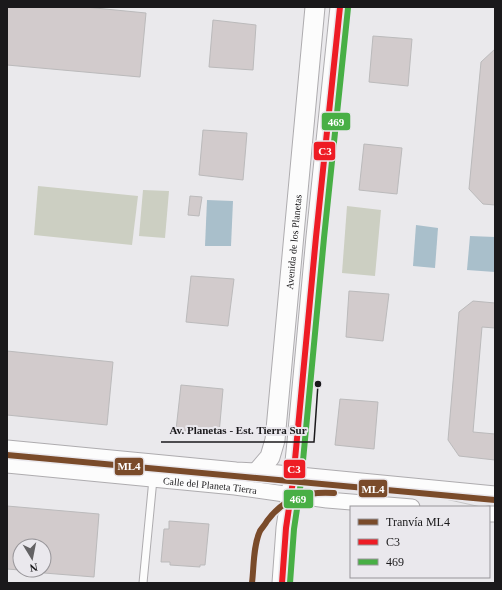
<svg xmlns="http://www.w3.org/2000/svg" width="502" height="590" viewBox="0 0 502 590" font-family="'Times New Roman',serif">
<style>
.green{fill:#cccfc2}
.water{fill:#a9bfcb}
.building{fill:#d2cbcc;stroke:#bbbabb}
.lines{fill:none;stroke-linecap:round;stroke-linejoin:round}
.service-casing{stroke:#aeacaf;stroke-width:9}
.minor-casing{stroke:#aeacaf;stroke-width:17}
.tertiary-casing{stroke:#aeacaf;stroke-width:21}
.service{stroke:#fcfcfc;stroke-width:7}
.minor{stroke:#fcfcfc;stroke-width:15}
.tertiary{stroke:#fcfcfc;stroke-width:19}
.tram{stroke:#c4c4c5;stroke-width:1}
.bus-1-casing{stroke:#eae8ed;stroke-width:9}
.bus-2-casing{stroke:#eae8ed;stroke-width:9}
.bus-1{stroke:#ee1c25;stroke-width:6}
.bus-2{stroke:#48af45;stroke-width:6}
.tram-1-casing{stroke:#eae8ed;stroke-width:9}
.tram-1{stroke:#7a4b2a;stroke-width:6}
.labels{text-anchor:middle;stroke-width:4;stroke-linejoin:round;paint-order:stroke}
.street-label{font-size:10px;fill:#1a191b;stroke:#eae8ed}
.leader{fill:none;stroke:#1a191b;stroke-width:1.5}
.callout-dot{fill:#1a191b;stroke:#eae8ed;stroke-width:1.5}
.callout-label{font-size:11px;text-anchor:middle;font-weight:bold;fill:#1a191b;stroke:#eae8ed;stroke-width:4;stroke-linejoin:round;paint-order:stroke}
.line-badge{stroke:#eae8ed;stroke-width:1.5}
.badge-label{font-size:11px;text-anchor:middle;font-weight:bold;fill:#fff}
</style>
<rect width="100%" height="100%" fill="#eae9ec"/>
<g class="green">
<path d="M38,186L138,196L132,245L34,235Z"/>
<path d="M143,190L169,191L165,238L139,236Z"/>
<path d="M347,206L381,210L375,276L342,273Z"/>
</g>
<g class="water">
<path d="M207,200L233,201L231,246H205Z"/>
<path d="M416,225L438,228L435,268L413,266Z"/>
<path d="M470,236L495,237V272L467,270Z"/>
</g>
<g class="building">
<path d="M7,7H85L146,13L140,77L7,65Z"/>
<path d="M213,20L256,25L253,70L209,67Z"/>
<path d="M373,36L412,39L408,86L369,82Z"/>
<path d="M495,49V205L483,204L469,189L481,62Z"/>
<path d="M203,130L247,133L243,180L199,175Z"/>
<path d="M364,144L402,148L397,194L359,190Z"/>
<path d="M190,196L202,197L199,216L188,215Z"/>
<path d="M191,276L234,279L228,326L186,322Z"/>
<path d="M349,291L389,294L383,341L346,337Z"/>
<path d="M473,301L495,303V328L482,327L473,432L495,434V460L459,456L448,440L459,312Z"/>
<path d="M7,351L113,362L107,425L7,415Z"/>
<path d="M181,385L223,389L219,434L176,430Z"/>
<path d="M340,399L378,402L374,449L335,445Z"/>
<path d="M7,506L99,514L94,577L44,573V546H20V570L7,569Z"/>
<path d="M169,521L209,524L205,565H200V567L170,565V562H161L164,529H169Z"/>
</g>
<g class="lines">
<g class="service-casing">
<path id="service" d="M143,583L153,479"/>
</g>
<g class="minor-casing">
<g id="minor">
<path d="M7,448L236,470L258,471L495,494"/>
<path id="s1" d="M7,465L235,487L327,500L412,507"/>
<path d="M489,514H495"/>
</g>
</g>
<g class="tertiary-casing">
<g id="tertiary">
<path id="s2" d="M258,471L270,457L275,440L315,7"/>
<path d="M282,583L286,528L293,481L297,442L316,237L340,7"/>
</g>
</g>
<use href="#service" class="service"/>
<use href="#minor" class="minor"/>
<use href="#tertiary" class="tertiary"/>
<path class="tram" d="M423,494L481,507"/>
<g class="bus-1-casing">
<path id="bus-1" d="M282,583L286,528L293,481L316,237L340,7"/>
</g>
<g class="bus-2-casing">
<path id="bus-2" d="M290,583L294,529L301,482L324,238L348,8"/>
</g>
<use href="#bus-1" class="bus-1"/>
<use href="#bus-2" class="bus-2"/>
<g class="tram-1-casing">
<g id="tram-1">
<path d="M7,455L495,500"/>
<path d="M252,583C254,567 253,546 260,531C262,528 265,525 267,521C284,498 306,491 334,493"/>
</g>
</g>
<use href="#tram-1" class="tram-1"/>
</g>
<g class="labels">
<g class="street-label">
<text dy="4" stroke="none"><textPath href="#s2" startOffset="235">Avenida de los Planetas</textPath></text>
<text dy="4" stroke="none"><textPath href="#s1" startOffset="204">Calle del Planeta Tierra</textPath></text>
</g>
</g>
<path class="leader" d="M318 384L314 442H161"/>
<circle class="callout-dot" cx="318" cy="384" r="4"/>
<g class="callout-label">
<text x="238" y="434">Av. Planetas - Est. Tierra Sur</text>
</g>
<g class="line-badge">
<rect x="321" y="112" width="30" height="19" rx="4" fill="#48af45"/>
<rect x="313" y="141" width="23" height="20" rx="4" fill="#ee1c25"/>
<rect x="114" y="457" width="30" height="19" rx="4" fill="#7a4b2a"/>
<rect x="283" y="459" width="23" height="20" rx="4" fill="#ee1c25"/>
<rect x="358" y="479" width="30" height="19" rx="4" fill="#7a4b2a"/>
<rect x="283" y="489" width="31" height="20" rx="4" fill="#48af45"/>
</g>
<g class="badge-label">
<text x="336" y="126">469</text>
<text x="325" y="155">C3</text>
<text x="129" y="470">ML4</text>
<text x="294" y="473">C3</text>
<text x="373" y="493">ML4</text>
<text x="298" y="503">469</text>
</g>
<rect width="502" height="590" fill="none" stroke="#1a191b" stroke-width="16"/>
<rect x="350" y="506" width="140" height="72" fill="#eae8ed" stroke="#979599"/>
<rect x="358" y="519" width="20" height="6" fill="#7a4b2a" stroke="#979599"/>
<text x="386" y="526" font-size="12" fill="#1a191b">Tranvía ML4</text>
<rect x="358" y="539" width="20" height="6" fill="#ee1c25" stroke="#979599"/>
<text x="386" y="546" font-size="12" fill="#1a191b">C3</text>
<rect x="358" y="559" width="20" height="6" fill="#48af45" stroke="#979599"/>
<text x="386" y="566" font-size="12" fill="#1a191b">469</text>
<g transform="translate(32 558) rotate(170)"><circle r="19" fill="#eae8ed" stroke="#979599"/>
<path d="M0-3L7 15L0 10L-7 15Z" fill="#636264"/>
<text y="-6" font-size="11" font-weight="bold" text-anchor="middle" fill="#1a191b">N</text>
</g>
</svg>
